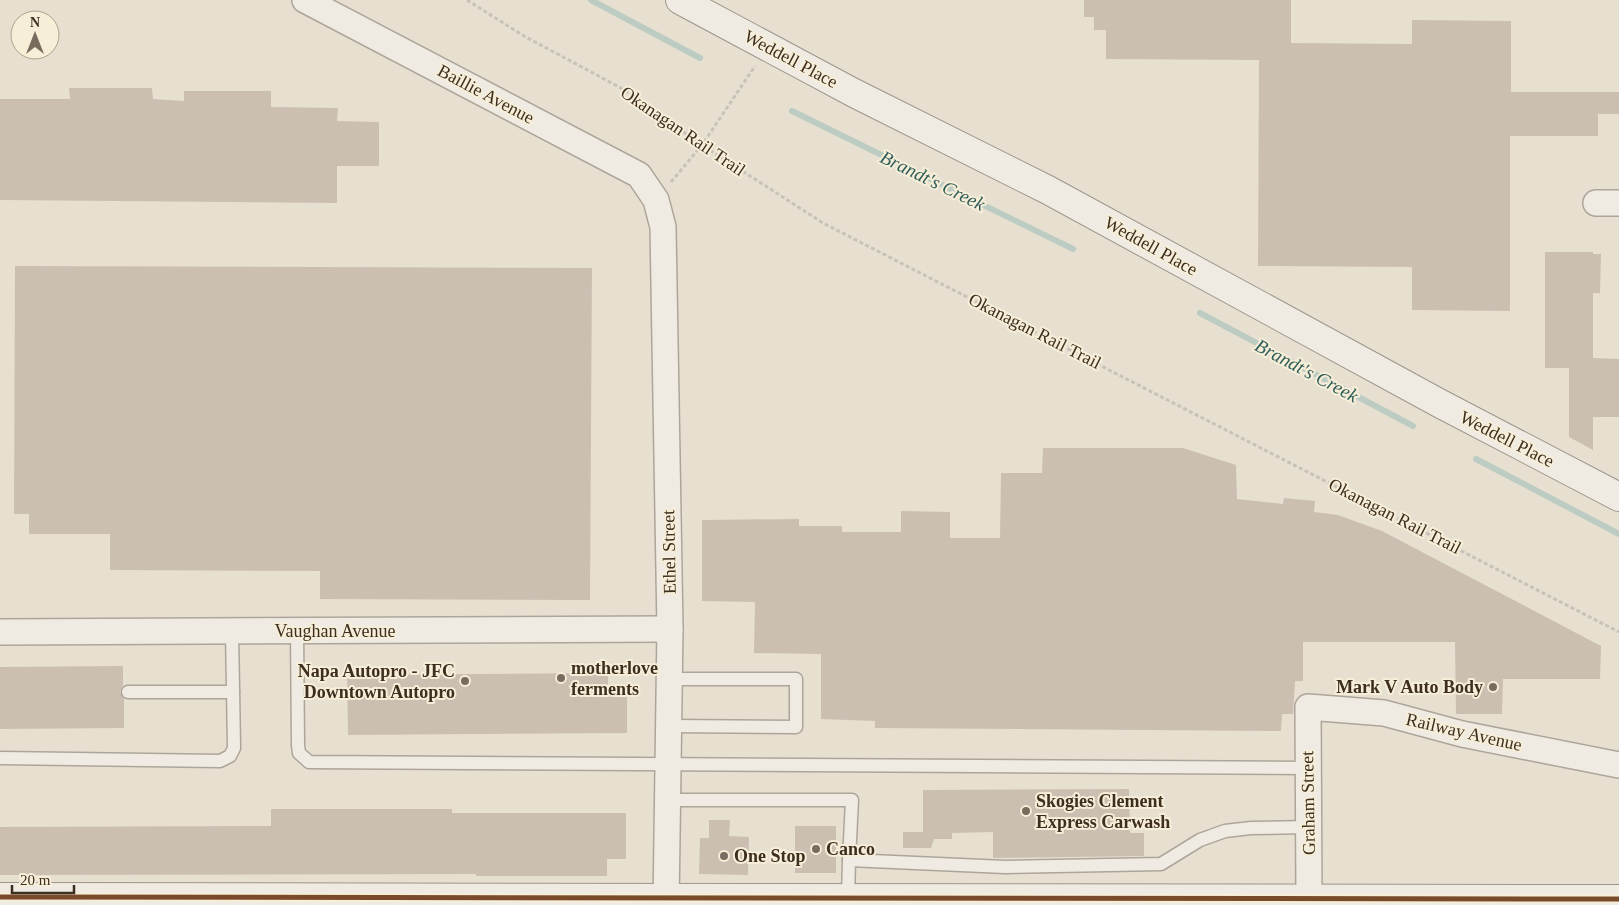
<svg xmlns="http://www.w3.org/2000/svg" width="1619" height="905" viewBox="0 0 1619 905" font-family="Georgia,serif">
<style>
.lines{fill:none;stroke-linecap:round;stroke-linejoin:round}
.stream{stroke:#bcccc2;stroke-width:6}
.building{fill:#cbbfb2}
.lane-casing{stroke:#ada599;stroke-width:15}
.street-casing{stroke:#ada599;stroke-width:28}
.secondary-casing{stroke:#9c958a;stroke-width:30}
.path{stroke:#c8c2b9;stroke-width:3;stroke-dasharray:4 2.5;stroke-linecap:butt}
.lane{stroke:#efebe3;stroke-width:12}
.street{stroke:#efebe3;stroke-width:25}
.secondary{stroke:#efebe3;stroke-width:28}
.bus-1-casing{stroke:#f7eed8;stroke-width:9}
.bus-1{stroke:#7a4b2a;stroke-width:5}
.poi-dot{fill:#786c5e;stroke:#f7eed8;stroke-width:2}
.labels{text-anchor:middle;stroke-width:4;stroke-linejoin:round;paint-order:stroke}
.street-label{font-size:18px;fill:#3d2e20;stroke:#f7eed8}
.poi-label{font-size:18px;font-weight:bold;fill:#3d2e20;stroke:#f7eed8;text-anchor:start}
.water-label{font-size:19px;font-style:italic;fill:#2f5d5a;stroke:#f7eed8}
</style>
<rect width="100%" height="100%" fill="#e7e0d1"/>
<g class="lines">
<g class="stream">
<path d="M591,0L700,58"/>
<path d="M792,111L1073,249"/>
<path d="M1200,313L1413,426"/>
<path d="M1476,459L1619,534"/>
</g>
</g>
<g class="building">
<path d="M1084,0H1291V43L1412,44V20L1511,21V92H1619V114H1598V136H1510V311L1412,310V267L1258,266L1259,60L1106,59V30H1094V17H1084Z"/>
<path d="M69,88H152L153,99L184,101V91H271V107L338,108L337,121L379,122V166H337V203L0,200V99H70Z"/>
<path d="M1545,252H1593V254H1601L1600,293H1593V358L1619,359V417H1593V450L1569,437V368H1545Z"/>
<path d="M15,266L592,268L590,600L320,599V571L110,570V534H29V514H14Z"/>
<path d="M1043,448H1183L1236,465L1237,499L1283,504L1284,498L1315,501L1314,512L1338,515L1382,531L1601,646L1600,679H1503L1502,714H1456L1455,642H1303V681H1295L1293,714H1282L1281,731L875,728V721L821,719V654L754,653L755,602L702,601V520L799,519V526H842V532H901V511L950,512V538H1000L1001,473H1042Z"/>
<path d="M123,666V685L120,692L124,699V728L0,729V667Z"/>
<path d="M608,673V692H627V733L348,735L347,675Z"/>
<path d="M1129,789L1130,833H1144V856L993,858V832L952,833V839H934L931,848H903V832H923V790Z"/>
<path d="M271,809H452V813H626V859H607V876H476V874L0,875V827L271,826Z"/>
<path d="M709,820H730L729,836L749,837L748,875L699,874L700,838H709Z"/>
<rect x="795" y="826" width="41" height="47"/>
</g>
<g class="lines">
<g class="lane-casing">
<g id="lane">
<path d="M297,631L298,745L299,753L309,762L1307,768"/>
<path d="M128,692H233"/>
<path d="M669,726L796,727V679H669"/>
<path d="M0,758L220,761L230,756L234,748L232,631"/>
<path d="M668,800H852L849,860L1005,867L1161,864L1200,840L1225,831L1251,828L1308,827"/>
<path d="M848,898L849,860"/>
</g>
</g>
<g class="street-casing">
<g id="street">
<path d="M305,0L639,175L656,200L663,227L670,629L666,905"/>
<path d="M1596,203H1619"/>
<path d="M0,632L670,629"/>
<path d="M1309,899L1308,707L1384,713L1462,734L1619,765"/>
</g>
</g>
<g class="secondary-casing">
<g id="secondary">
<path d="M680,0L854,93L1048,190L1439,403L1619,497"/>
<path d="M0,897L1619,899"/>
</g>
</g>
<g class="path">
<path d="M467,0L524,36L621,88L702,145L823,223L1619,632"/>
<path d="M671,182L702,145L755,66"/>
</g>
<use href="#lane" class="lane"/>
<use href="#street" class="street"/>
<use href="#secondary" class="secondary"/>
<g class="bus-1-casing">
<path id="bus-1" d="M0,897L1619,899"/>
</g>
<use href="#bus-1" class="bus-1"/>
</g>
<g class="poi-dot">
<circle cx="561" cy="678" r="5"/>
<circle cx="465" cy="681" r="5"/>
<circle cx="1493" cy="687" r="5"/>
<circle cx="1026" cy="811" r="5"/>
<circle cx="816" cy="849" r="5"/>
<circle cx="724" cy="856" r="5"/>
</g>
<g class="labels">
<g class="street-label">
<text transform="translate(791 59) rotate(28)" y="6">Weddell Place</text>
<text transform="translate(486 94) rotate(28)" y="6">Baillie Avenue</text>
<text transform="translate(683 131) rotate(34)" y="6">Okanagan Rail Trail</text>
<text transform="translate(1151 246) rotate(29)" y="6">Weddell Place</text>
<text transform="translate(1035 331) rotate(27)" y="6">Okanagan Rail Trail</text>
<text transform="translate(1507 439) rotate(27)" y="6">Weddell Place</text>
<text transform="translate(1395 516) rotate(27)" y="6">Okanagan Rail Trail</text>
<text transform="translate(669 552) rotate(-91)" y="6">Ethel Street</text>
<text x="335" y="637">Vaughan Avenue</text>
<text transform="translate(1464 732) rotate(13)" y="6">Railway Avenue</text>
<text transform="translate(1308 803) rotate(-91)" y="6">Graham Street</text>
</g>
<g class="poi-label">
<text x="571" y="674">motherlove<tspan x="571" dy="21">ferments</tspan></text>
<text x="455" y="677" text-anchor="end">Napa Autopro - JFC<tspan x="455" dy="21">Downtown Autopro</tspan></text>
<text x="1483" y="693" text-anchor="end">Mark V Auto Body</text>
<text x="1036" y="807">Skogies Clement<tspan x="1036" dy="21">Express Carwash</tspan></text>
<text x="826" y="855">Canco</text>
<text x="734" y="862">One Stop</text>
</g>
<g class="water-label">
<text transform="translate(933 180) rotate(26)" y="7">Brandt's Creek</text>
<text transform="translate(1307 370) rotate(28)" y="7">Brandt's Creek</text>
</g>
</g>
<g transform="translate(35 35)"><circle r="24" fill="#f7eed8" stroke="#ada18e"/>
<path d="M0-4L9 19L0 12L-9 19Z" fill="#786c5e"/>
<text y="-8" font-size="14" font-weight="bold" text-anchor="middle" fill="#3d2e20">N</text>
</g>
<path d="M12 885v8h62v-8" fill="none" stroke="#3d2e20" stroke-width="2.5"/>
<text x="20" y="885" font-size="15" fill="#3d2e20" stroke="#f7eed8" stroke-width="4" paint-order="stroke">20 m</text>
</svg>
